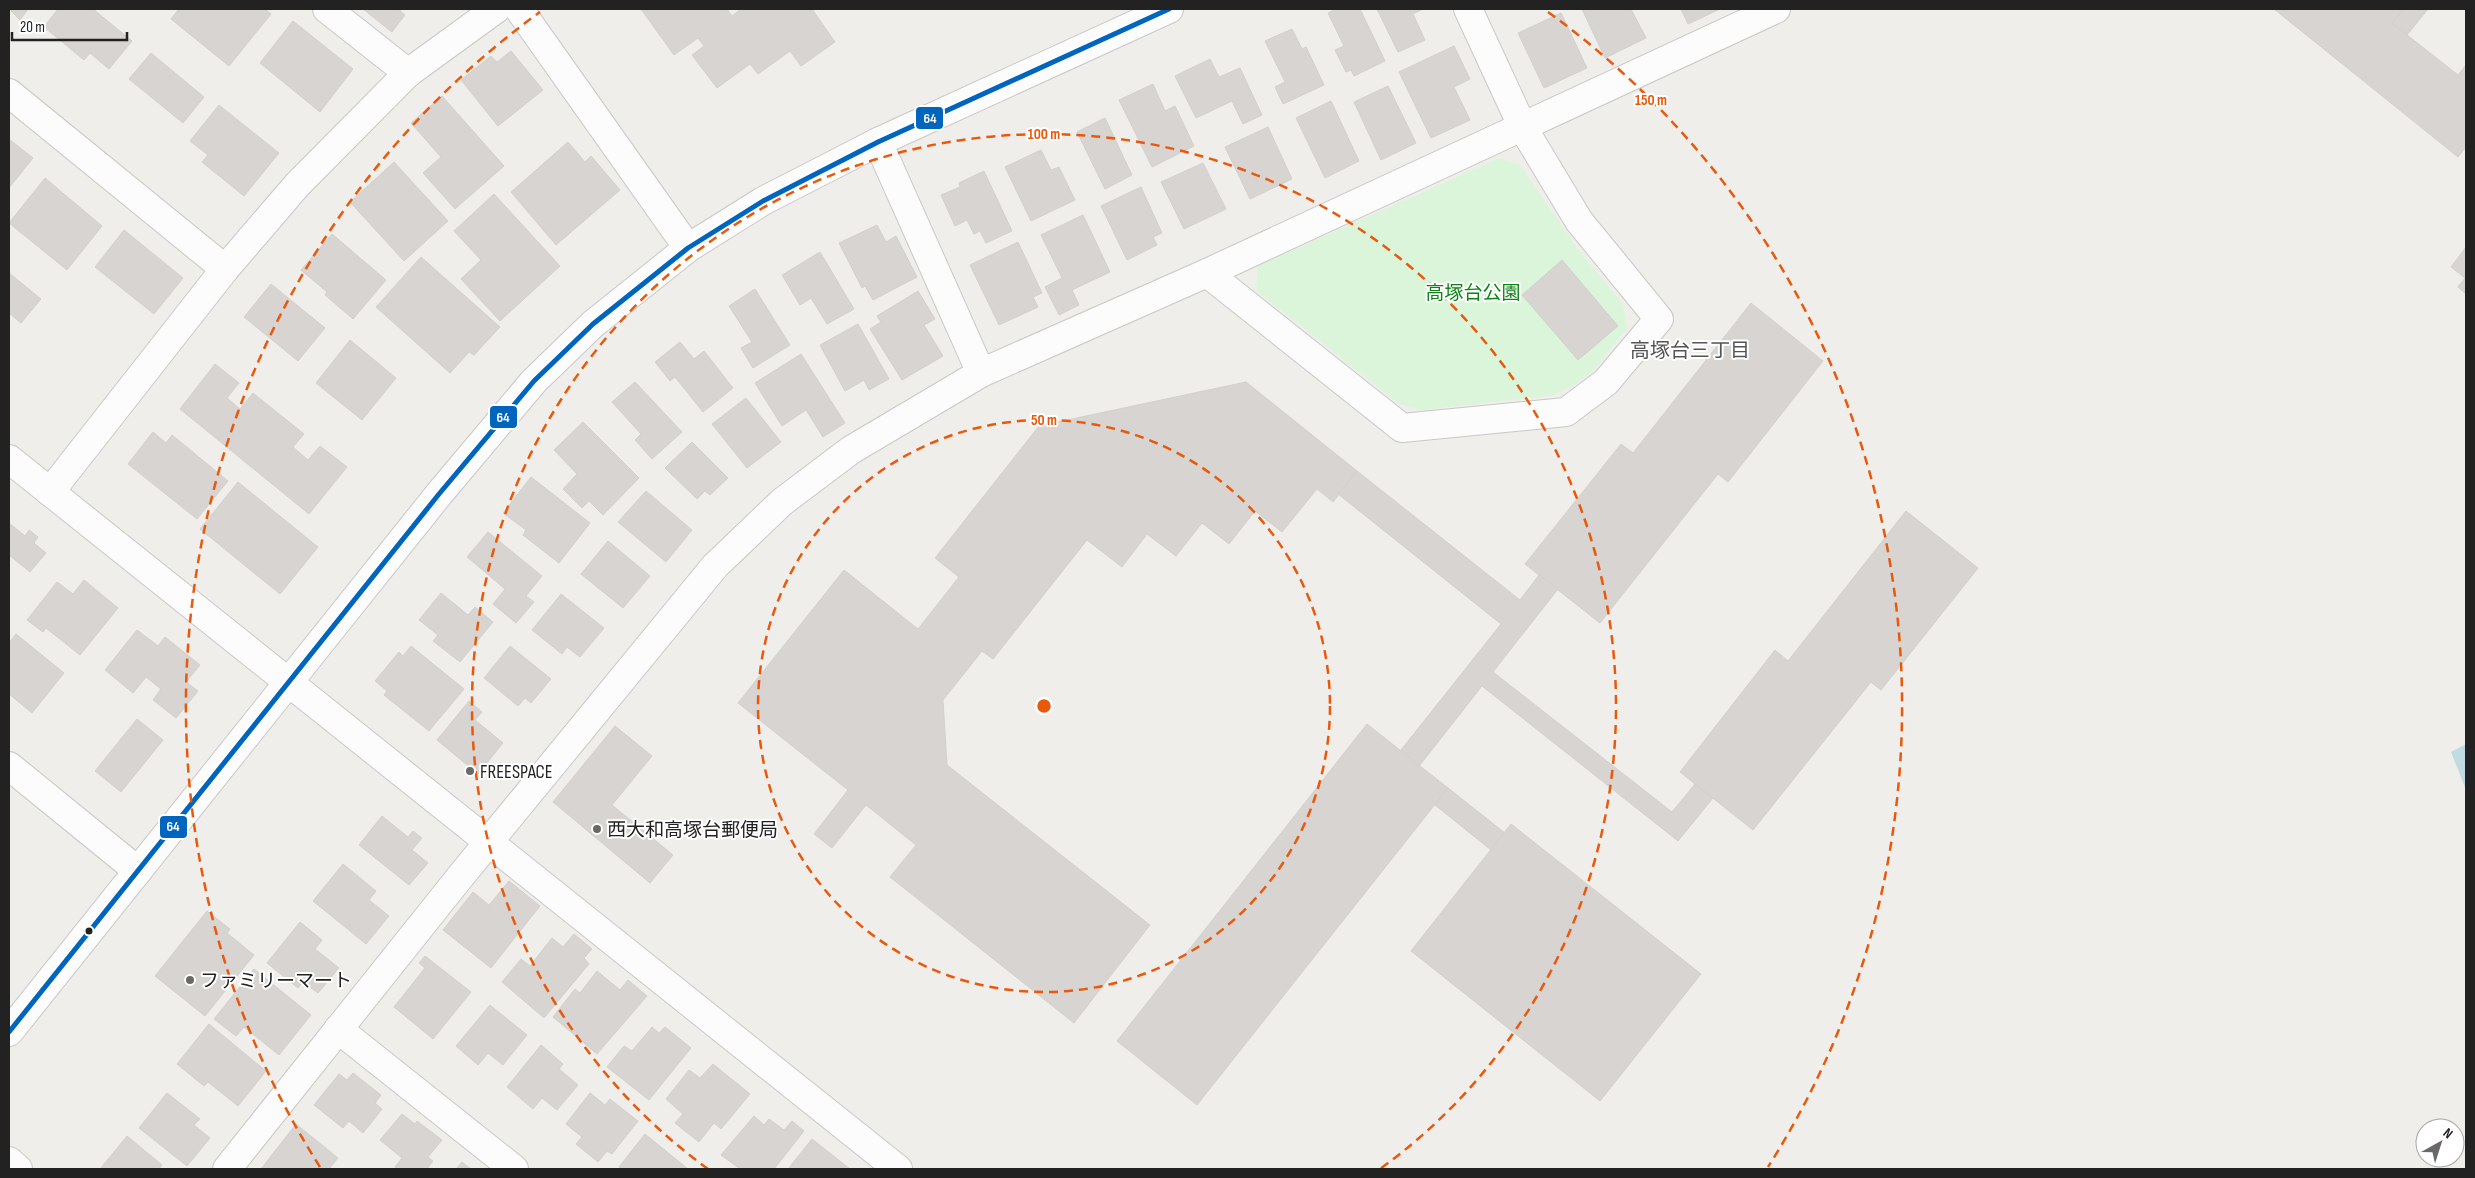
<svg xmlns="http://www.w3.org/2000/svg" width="2475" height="1178" viewBox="0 0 2475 1178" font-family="'Sofia Sans Condensed','Noto Sans JP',sans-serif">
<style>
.park{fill:#daf5da}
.water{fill:#bfdbe3}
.building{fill:#d7d4d2;stroke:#d3d0cc}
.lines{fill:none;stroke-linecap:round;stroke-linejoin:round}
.minor-casing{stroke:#c9c8c7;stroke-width:30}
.minor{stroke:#fdfcfc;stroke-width:28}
.bus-1-casing{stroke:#fff;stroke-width:9}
.bus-1{stroke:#0065bd;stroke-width:5}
.ring{fill:none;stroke:#e8590c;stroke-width:2.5;stroke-dasharray:9 6}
.poi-dot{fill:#6a6968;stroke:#fff;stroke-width:2}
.bus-dot{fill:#222;stroke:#fff;stroke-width:2}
.labels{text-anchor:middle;stroke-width:4;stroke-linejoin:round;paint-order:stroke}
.park-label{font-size:19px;fill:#0c8416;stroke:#fff}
.poi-label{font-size:19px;fill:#222;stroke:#fff;text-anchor:start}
.neighbourhood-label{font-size:20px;fill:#555;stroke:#fff}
.centre{fill:#e8590c;stroke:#fff;stroke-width:2.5}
.ring-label{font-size:15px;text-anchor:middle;font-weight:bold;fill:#e8590c;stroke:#fff;stroke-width:4;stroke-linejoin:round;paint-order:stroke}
.line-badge{stroke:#fff;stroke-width:2}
.badge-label{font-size:14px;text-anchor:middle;font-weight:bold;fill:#fff}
</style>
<rect width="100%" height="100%" fill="#f0eeeb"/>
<path class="park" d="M1499,158L1520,165L1580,252L1623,304L1627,328L1595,369L1577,383L1554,395L1422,410L1399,404L1256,290L1258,266Z"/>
<path class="water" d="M2466,744V790L2451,752Z"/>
<g class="building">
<path d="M9,9H28L20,20Z"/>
<path d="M58,9H93L132,41L109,69L90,53L84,60L44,27Z"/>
<path d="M179,9H265L271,14L229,66L171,19Z"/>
<path d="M363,9H401L400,11L405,15L392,32Z"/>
<path d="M641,9H727L732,16L741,9H812L835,42L801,66L790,51L758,74L750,64L717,88L692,55L704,46L698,38L674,55Z"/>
<path d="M1336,9H1360L1385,61L1354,76L1351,70L1346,72L1335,50L1344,46L1328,13Z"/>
<path d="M1377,9H1423L1413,14L1425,40L1398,52Z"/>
<path d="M1582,9H1631L1646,38L1605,58Z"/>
<path d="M1681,9H1717L1718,10L1688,24Z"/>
<path d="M2274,9H2404L2392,23L2458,75L2466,65V147L2458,157Z"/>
<path d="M2404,9H2428L2407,35L2392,23Z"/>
<path d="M1561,13L1587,68L1544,88L1518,33Z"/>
<path d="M293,21L353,69L320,112L260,63Z"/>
<path d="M1292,29L1302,49L1306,47L1324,85L1283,104L1275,87L1285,82L1265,41Z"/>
<path d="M1454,46L1470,79L1454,87L1470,120L1431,138L1399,72Z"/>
<path d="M511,51L543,90L498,126L461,80L491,56L497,62Z"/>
<path d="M151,53L204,97L183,123L129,79Z"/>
<path d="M1210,59L1219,77L1240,68L1262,115L1243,124L1232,101L1196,118L1175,76Z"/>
<path d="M1153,84L1165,111L1175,106L1194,146L1152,167L1119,100Z"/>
<path d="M1388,86L1416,143L1381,160L1354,102Z"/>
<path d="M442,96L504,166L455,209L423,173L441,157L411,123Z"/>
<path d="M1331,101L1359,161L1325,178L1296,118Z"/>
<path d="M219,105L279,153L244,196L202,162L208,155L190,141Z"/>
<path d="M1105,118L1132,175L1105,189L1077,132Z"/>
<path d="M1268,127L1292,179L1250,199L1225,147Z"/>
<path d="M9,139L33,158L9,188Z"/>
<path d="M568,142L585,162L591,156L620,190L556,245L511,192Z"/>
<path d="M1041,150L1051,170L1059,167L1075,200L1031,221L1005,167Z"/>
<path d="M394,162L448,221L404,261L350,202Z"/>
<path d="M1203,163L1226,209L1184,229L1161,182Z"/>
<path d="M984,171L1012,231L986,243L980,231L974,234L967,220L955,226L941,195L960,187L959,183Z"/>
<path d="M45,178L102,226L67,270L9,223Z"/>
<path d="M1141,187L1162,233L1153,237L1157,245L1127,260L1101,206Z"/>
<path d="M494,194L560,266L500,321L461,279L481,260L454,231Z"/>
<path d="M1083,215L1110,272L1072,290L1079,305L1059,315L1045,287L1062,278L1041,235Z"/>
<path d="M877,225L886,242L896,236L917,277L873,300L865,286L862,288L839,243Z"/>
<path d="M124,230L183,278L154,314L95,267Z"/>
<path d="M332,234L386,280L353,319L325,295L327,292L301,270Z"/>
<path d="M1018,242L1042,293L1033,297L1038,307L999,325L970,265Z"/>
<path d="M2466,247V294L2458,287L2465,278L2451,267Z"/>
<path d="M820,252L854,309L827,324L811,298L800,305L782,275Z"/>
<path d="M421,257L500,327L474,355L469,352L450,373L376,307Z"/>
<path d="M1562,260L1618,326L1578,360L1522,295Z"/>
<path d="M9,273L41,299L21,323L9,313Z"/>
<path d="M271,284L325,328L298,361L244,317Z"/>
<path d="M755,289L790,345L753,368L741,348L752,342L729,306Z"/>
<path d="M918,291L935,319L924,325L943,356L902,380L870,329L881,322L877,316Z"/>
<path d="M1751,303L1823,361L1728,482L1718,474L1600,623L1525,564L1621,444L1633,453Z"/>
<path d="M858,324L889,379L869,390L864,380L845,391L820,345Z"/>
<path d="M350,340L396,378L362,420L316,383Z"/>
<path d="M680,342L694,359L704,351L733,388L703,412L675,377L670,381L655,362Z"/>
<path d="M801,354L845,423L823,437L806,410L782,426L755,383Z"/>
<path d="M215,364L239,383L227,398L240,409L253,393L304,434L293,447L308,460L320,446L347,467L309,514L180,409Z"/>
<path d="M635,382L682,432L652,459L635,440L641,434L612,402Z"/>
<path d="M1246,382L1357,471L1333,502L1317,489L1282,532L1255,511L1229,544L1202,523L1176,556L1147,534L1122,567L1087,540L993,659L982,651L943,700L947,765L1150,925L1074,1023L890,877L916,845L866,805L832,848L814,834L848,790L738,703L844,570L918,629L959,577L935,558L1039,426Z"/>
<path d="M746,398L781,442L747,468L712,424Z"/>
<path d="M583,422L639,478L603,515L589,501L582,508L563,489L577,474L554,450Z"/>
<path d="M153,432L166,443L172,435L228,481L197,519L128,464Z"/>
<path d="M692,442L728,478L710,495L705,491L697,499L665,468Z"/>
<path d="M1357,471L1520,600L1539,575L1558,589L1493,672L1672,812L1695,784L1713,798L1678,841L1482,686L1420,765L1401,750L1501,624L1338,494Z"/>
<path d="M531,477L590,523L559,563L523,535L526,530L503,513Z"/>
<path d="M238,482L318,547L280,594L200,529Z"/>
<path d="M646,491L692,530L666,562L618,522Z"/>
<path d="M1906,511L1978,568L1881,690L1871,682L1753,830L1680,772L1775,650L1788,661Z"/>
<path d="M9,523L25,536L29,530L38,537L34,543L46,553L30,572L9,555Z"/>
<path d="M488,532L542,576L526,596L534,602L516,623L493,604L505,589L467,557Z"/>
<path d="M608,541L650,576L623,608L581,574Z"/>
<path d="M84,580L118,608L80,655L46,628L43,632L27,620L57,582L73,594Z"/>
<path d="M441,593L468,615L475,607L493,622L460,662L433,641L438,635L419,620Z"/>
<path d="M561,594L604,628L580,657L567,647L562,654L532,630Z"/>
<path d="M137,630L158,646L165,637L200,665L186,682L198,691L176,718L153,700L161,689L146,677L133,693L105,670Z"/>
<path d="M16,634L64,673L32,713L9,694V643Z"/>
<path d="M411,646L464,689L429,731L384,695L387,691L375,681L399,652L403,656Z"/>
<path d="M510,646L551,679L531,703L525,698L518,706L484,678Z"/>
<path d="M469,701L482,712L475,720L503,743L478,774L437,740Z"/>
<path d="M137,719L163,740L121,792L95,771Z"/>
<path d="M1367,724L1448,788L1197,1105L1117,1041Z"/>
<path d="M615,726L652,756L612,805L673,855L650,883L553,802Z"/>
<path d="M1448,788L1505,833L1491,850L1435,805Z"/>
<path d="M382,816L408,837L413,831L422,838L412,850L428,863L409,885L359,845Z"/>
<path d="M1511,824L1701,974L1600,1101L1411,951Z"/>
<path d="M343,864L376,891L369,900L389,916L366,944L313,901Z"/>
<path d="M509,881L540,906L491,968L443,930L473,892L489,905Z"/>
<path d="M207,911L230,929L227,933L254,955L205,1016L155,976Z"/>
<path d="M300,922L322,940L315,949L339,968L318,993L303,982L298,988L267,963Z"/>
<path d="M574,934L592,949L584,958L589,964L544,1018L502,982L521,959L530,966L552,938L563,947Z"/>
<path d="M425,956L471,992L433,1039L394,1007L425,968L419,963Z"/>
<path d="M254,969L311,1015L279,1055L244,1027L236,1036L214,1019Z"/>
<path d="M597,971L620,990L628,980L647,996L597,1054L553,1017L575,989L580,993Z"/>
<path d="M490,1005L527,1035L503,1065L488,1053L478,1065L456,1046Z"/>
<path d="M209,1024L266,1071L238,1106L208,1082L204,1086L177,1064Z"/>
<path d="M652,1027L659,1033L665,1027L691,1048L649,1100L607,1067L624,1046L632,1051Z"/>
<path d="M541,1045L563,1064L559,1069L578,1085L557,1110L542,1098L533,1109L507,1087Z"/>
<path d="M713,1064L750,1094L721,1129L714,1123L699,1142L675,1123L683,1114L666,1099L689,1070L700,1078Z"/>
<path d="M353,1073L381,1095L375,1103L382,1109L363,1133L349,1121L343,1128L314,1105L339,1074L347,1080Z"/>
<path d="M167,1093L200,1119L194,1125L210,1138L187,1166L139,1128Z"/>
<path d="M590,1093L605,1105L610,1099L638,1121L612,1154L607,1151L598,1162L576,1144L582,1137L566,1124Z"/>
<path d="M402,1114L415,1124L417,1121L442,1140L428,1157L433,1161L427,1169H398L395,1167L402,1158L380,1140Z"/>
<path d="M754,1116L764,1125L769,1119L784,1130L792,1121L804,1131L774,1169H740L721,1155Z"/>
<path d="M296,1124L338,1158L329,1169H261Z"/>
<path d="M645,1134L688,1169H622L619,1167Z"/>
<path d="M127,1136L162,1165L159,1169H100Z"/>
<path d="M812,1139L850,1169H788Z"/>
<path d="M462,1162L471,1169H456Z"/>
</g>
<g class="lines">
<g class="minor-casing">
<g id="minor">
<path d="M327,9L408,73"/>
<path d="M519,9L688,248"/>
<path d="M9,93L225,269"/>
<path d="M878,142L981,373"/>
<path d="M1207,273L1402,428L1566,412L1606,382L1659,319L1579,221L1523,128L1468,9"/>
<path d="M9,459L898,1169"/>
<path d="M50,492L225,269L297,185L408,73L496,9"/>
<path d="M9,766L138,871"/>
<path d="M338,1029L514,1169"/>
<path d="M9,1032L439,494L534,381L593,324L688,248L763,201L878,142L1169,9"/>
<path d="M9,1161L18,1169"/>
<path d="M227,1169L460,877L715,566L782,502L851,450L981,373L1207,273L1776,9"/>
</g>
</g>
<use href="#minor" class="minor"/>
<g class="bus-1-casing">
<path id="bus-1" d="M9,1032L439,494L534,381L593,324L688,248L763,201L878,142L1169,9"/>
</g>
<use href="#bus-1" class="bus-1"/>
</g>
<g class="ring">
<circle cx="1044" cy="706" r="286"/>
<path d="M708 1169A572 572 0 1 1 1380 1169"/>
<path d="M320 1167A858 858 0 0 1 540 12M1548 12A858 858 0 0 1 1768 1167"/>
</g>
<g class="poi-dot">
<circle cx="470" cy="771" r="5"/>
<circle cx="597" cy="829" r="5"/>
<circle cx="190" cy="980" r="5"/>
</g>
<circle class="bus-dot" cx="89" cy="931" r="4.5"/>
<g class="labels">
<g class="park-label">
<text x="1473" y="299">高塚台公園</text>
</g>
<g class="poi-label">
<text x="480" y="778">FREESPACE</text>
<text x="607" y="836">西大和高塚台郵便局</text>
<text x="200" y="987">ファミリーマート</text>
</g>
<g class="neighbourhood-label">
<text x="1690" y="357">高塚台三丁目</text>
</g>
</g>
<circle cx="1044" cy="706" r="8" class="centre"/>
<g class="ring-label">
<text x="1651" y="105">150 m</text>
<text x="1044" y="139">100 m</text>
<text x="1044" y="425">50 m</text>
</g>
<g class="line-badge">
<rect x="915" y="106" width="29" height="24" rx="5" fill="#0065bd"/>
<rect x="489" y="405" width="29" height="24" rx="5" fill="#0065bd"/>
<rect x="159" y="815" width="29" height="24" rx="5" fill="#0065bd"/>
</g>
<g class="badge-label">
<text x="930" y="123">64</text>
<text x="503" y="422">64</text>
<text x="173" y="831">64</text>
</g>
<rect width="2475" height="1178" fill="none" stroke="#222222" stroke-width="20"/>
<g transform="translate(2440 1143) rotate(39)"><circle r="24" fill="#ffffff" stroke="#a7a7a7"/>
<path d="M0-4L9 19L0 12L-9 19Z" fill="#6a6968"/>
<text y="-8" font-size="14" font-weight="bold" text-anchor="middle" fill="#222222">N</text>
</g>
<path d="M12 32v8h115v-8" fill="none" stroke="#222222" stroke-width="2.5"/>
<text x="20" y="32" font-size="15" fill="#222222" stroke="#ffffff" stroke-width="4" paint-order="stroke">20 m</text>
</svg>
